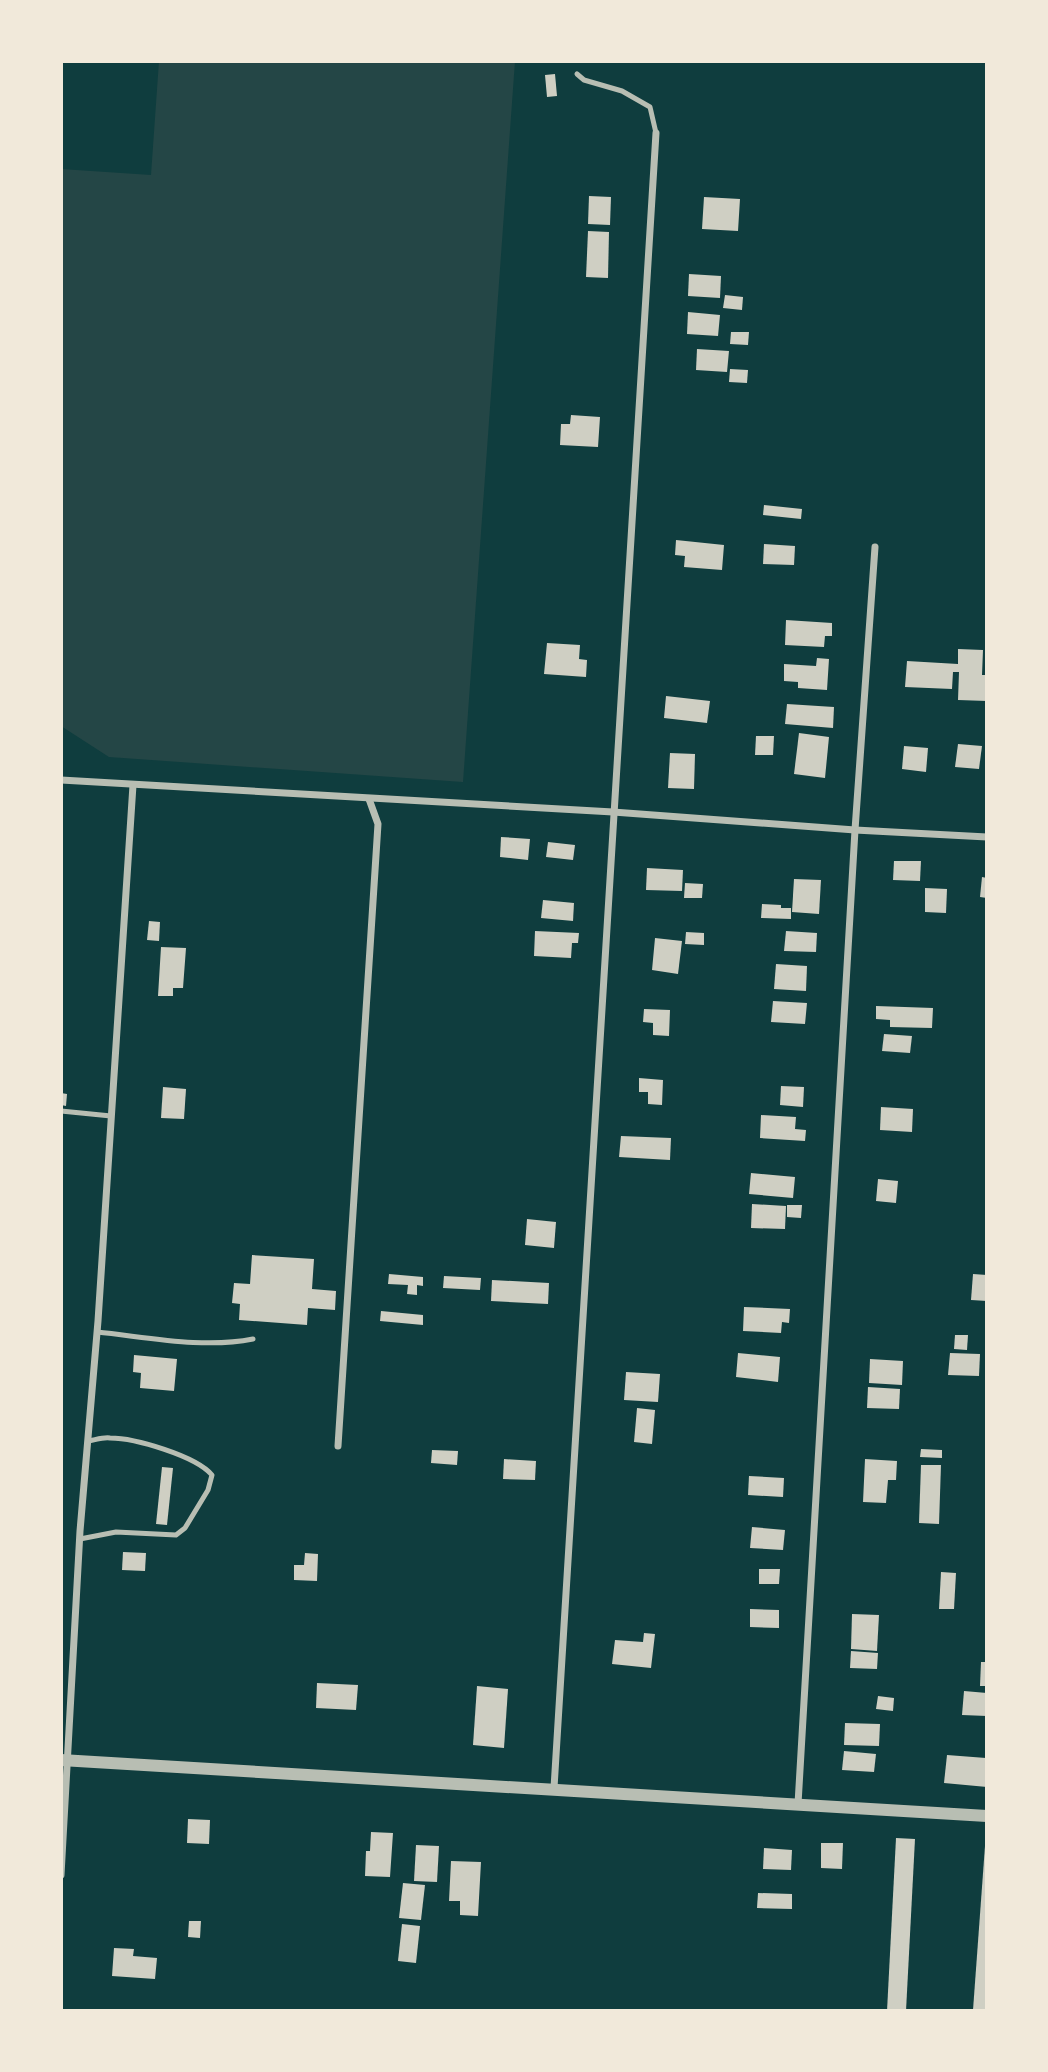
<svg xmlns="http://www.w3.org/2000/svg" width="1048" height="2072" viewBox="0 0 1048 2072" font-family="Helvetica,sans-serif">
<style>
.green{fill:#244646}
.building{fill:#cfcfc3}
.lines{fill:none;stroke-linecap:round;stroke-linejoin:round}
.service{stroke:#b8beb3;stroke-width:5}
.minor{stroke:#b8beb3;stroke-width:7}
.tertiary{stroke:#b8beb3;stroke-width:12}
</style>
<rect width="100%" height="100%" fill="#0f3d3e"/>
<path class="green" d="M159,61H515L463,782L109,757L61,726V169L151,175Z"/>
<g class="building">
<path d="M555,74L557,96L547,97L545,75Z"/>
<path d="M589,196L611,197L610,225L588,224Z"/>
<path d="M704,197L740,199L738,231L702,229Z"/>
<path d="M588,231L609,232L608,278L586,277Z"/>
<path d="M689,274L721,276L720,298L688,296Z"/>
<path d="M725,295L743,297L742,310L723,308Z"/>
<path d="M688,312L720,315L718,336L687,334Z"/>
<path d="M731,332H749L748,345L730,344Z"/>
<path d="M697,349L729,351L727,372L696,370Z"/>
<path d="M730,369L748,370L747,383L729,382Z"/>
<path d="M571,415L600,417L598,447L560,445L561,424H570Z"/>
<path d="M764,505L802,509L801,519L763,515Z"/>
<path d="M676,540L724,545L722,570L684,567L685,556L675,555Z"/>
<path d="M764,544L795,546L794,565L763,564Z"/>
<path d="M786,620L832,623V636H825L824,647L785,645Z"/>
<path d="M547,643L580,645L579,659L587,660L586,677L544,674Z"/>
<path d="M958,649L983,650L982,675H987V701L958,700L959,672H953L952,689L905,687L907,661L958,664Z"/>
<path d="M817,658L829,659L827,690L798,688V682L784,681V664L816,666Z"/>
<path d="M666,696L710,701L707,723L664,718Z"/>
<path d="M787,704L834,707L833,728L785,724Z"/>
<path d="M799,733L829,737L825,778L794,774Z"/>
<path d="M756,736H774L773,755H755Z"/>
<path d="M958,744L982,746L979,769L955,767Z"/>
<path d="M904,746L928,748L926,772L902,769Z"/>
<path d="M670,753L695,754L694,789L668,788Z"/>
<path d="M501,837L530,839L528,860L500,857Z"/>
<path d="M548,842L575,845L573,860L546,857Z"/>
<path d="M894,861H921L920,881L893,880Z"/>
<path d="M647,868L683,870L682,891L646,890Z"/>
<path d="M982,877L987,878V898L980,897Z"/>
<path d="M794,879L821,880L819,914L792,912Z"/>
<path d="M685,883L703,884L702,898H684Z"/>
<path d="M925,888L947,889L946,913L925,912Z"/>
<path d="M543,900L574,903L573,921L541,918Z"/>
<path d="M762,904L781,905V908H791V919L761,918Z"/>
<path d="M149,921L160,922L159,941L147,940Z"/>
<path d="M535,931L579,933L578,943H572L571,958L534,956Z"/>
<path d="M786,931L817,933L816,952L784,951Z"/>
<path d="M686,932L704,933V945L685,944Z"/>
<path d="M655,938L682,941L678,974L652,970Z"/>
<path d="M161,947L186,948L183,988H173V996H158Z"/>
<path d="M776,964L807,966L806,991L774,989Z"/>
<path d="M773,1001L807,1003L805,1024L771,1022Z"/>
<path d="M876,1006L933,1008L932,1028L890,1027V1020L876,1019Z"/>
<path d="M644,1009L670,1010L669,1036L653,1035V1023L643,1022Z"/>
<path d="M884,1034L912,1036L910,1053L882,1051Z"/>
<path d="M639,1078L663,1080L662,1105L648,1104V1092H639Z"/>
<path d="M781,1086L804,1087L803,1107L780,1105Z"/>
<path d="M163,1087L186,1089L184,1119L161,1118Z"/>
<path d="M61,1093L67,1094L66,1106L61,1105Z"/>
<path d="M881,1107L913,1109L912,1132L880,1130Z"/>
<path d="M761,1115L796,1117L795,1129L806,1130L805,1141L760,1138Z"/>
<path d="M621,1136L671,1138L670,1160L619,1157Z"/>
<path d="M751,1173L795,1177L793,1198L749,1194Z"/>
<path d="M878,1179L898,1181L896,1203L876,1201Z"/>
<path d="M752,1204L786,1206L785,1229L751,1228Z"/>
<path d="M787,1205H802L801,1218L787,1217Z"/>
<path d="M527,1219L556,1222L554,1248L525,1245Z"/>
<path d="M252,1255L314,1259L312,1289L336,1291L335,1310L308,1308L307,1325L239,1320L240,1304L232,1303L234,1283L250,1284Z"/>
<path d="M389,1274L423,1277V1286L417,1285V1295L407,1294L408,1285L388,1284Z"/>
<path d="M973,1274L987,1275V1301L971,1300Z"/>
<path d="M444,1276L481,1278L480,1290L443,1288Z"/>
<path d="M492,1280L549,1283L548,1304L491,1301Z"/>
<path d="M744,1307L790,1309L789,1323L782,1322L781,1333L743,1331Z"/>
<path d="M381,1311L423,1315V1325L380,1321Z"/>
<path d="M955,1335H968L967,1350L954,1349Z"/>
<path d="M738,1353L780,1357L778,1382L736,1377Z"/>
<path d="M950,1353L980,1354L979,1376L948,1375Z"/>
<path d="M134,1355L177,1359L174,1391L140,1388L141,1373L133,1372Z"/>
<path d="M870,1359L903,1361L902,1385L869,1383Z"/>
<path d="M626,1372L660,1374L658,1402L624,1400Z"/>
<path d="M868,1387L900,1389L899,1409L867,1408Z"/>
<path d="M637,1408L655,1410L652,1444L634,1442Z"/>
<path d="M921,1449L942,1450V1458L920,1457Z"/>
<path d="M432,1450L458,1451L457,1465L431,1463Z"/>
<path d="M504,1459L536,1461L535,1480L503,1479Z"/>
<path d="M865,1459L897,1461L896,1480H888L886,1503L863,1502Z"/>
<path d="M921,1465H941L939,1524L919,1523Z"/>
<path d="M162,1467L173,1468L167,1525L156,1524Z"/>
<path d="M749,1476L784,1478L783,1497L748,1495Z"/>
<path d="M752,1527L785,1530L783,1550L750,1548Z"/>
<path d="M123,1552L146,1553L145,1571L122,1570Z"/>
<path d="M305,1553L318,1554L317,1581L294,1580V1565H304Z"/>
<path d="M759,1569H780L779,1584H759Z"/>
<path d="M941,1572L956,1573L954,1609H939Z"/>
<path d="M750,1609L779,1610V1628L750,1627Z"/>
<path d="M852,1614L879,1615L877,1651L851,1649Z"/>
<path d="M644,1633L655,1634L651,1668L612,1664L615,1640L643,1642Z"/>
<path d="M851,1651L878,1653L877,1669L850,1668Z"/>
<path d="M981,1662H987V1686H980Z"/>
<path d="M317,1683L358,1685L356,1710L316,1708Z"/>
<path d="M477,1686L508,1689L504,1748L473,1745Z"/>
<path d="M964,1691L987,1693V1716L962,1715Z"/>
<path d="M878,1696L894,1698L893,1711L876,1709Z"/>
<path d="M845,1723L880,1724L879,1746L844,1745Z"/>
<path d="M844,1751L876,1754L874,1772L842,1770Z"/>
<path d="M947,1755L986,1758L987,1787L944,1783Z"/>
<path d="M188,1819L210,1820L209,1844L187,1843Z"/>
<path d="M371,1832L393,1833L390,1877L365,1876L366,1851H370Z"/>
<path d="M896,1838L915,1839L906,2011H887Z"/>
<path d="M821,1843H843L842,1869L821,1868Z"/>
<path d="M416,1845L439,1846L437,1882L414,1881Z"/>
<path d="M985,1846H987V2011H980L973,2010Z"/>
<path d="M764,1848L792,1850L791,1870L763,1869Z"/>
<path d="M451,1861L481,1862L478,1916L460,1915V1901H449Z"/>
<path d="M403,1883L425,1885L421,1920L399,1918Z"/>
<path d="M758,1893L792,1894V1909L757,1908Z"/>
<path d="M189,1921H201L200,1938L188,1937Z"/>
<path d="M402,1924L420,1926L416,1963L398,1961Z"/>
<path d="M114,1948L134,1949L133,1956L157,1958L155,1979L112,1976Z"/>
</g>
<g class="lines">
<g class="service">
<path d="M577,74L584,80L622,91L650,107L656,133"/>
<path d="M61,1111L111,1116"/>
<path d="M97,1332C147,1337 203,1349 253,1339"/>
<path d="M80,1539L116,1532L176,1535L185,1528L208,1490L212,1475C196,1456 135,1438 110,1438C103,1437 95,1440 88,1441"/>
</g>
<g class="minor">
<path d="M61,780L613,812L855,830L987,837"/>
<path d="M338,1446L378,824L369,799"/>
<path d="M554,1788L656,133"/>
<path d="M798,1804L855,830L875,547"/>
<path d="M61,1875L80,1531L98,1321L133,785"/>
</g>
<path class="tertiary" d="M61,1760L987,1816"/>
</g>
<rect width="1048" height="2072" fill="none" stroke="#f1e9da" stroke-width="126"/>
</svg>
